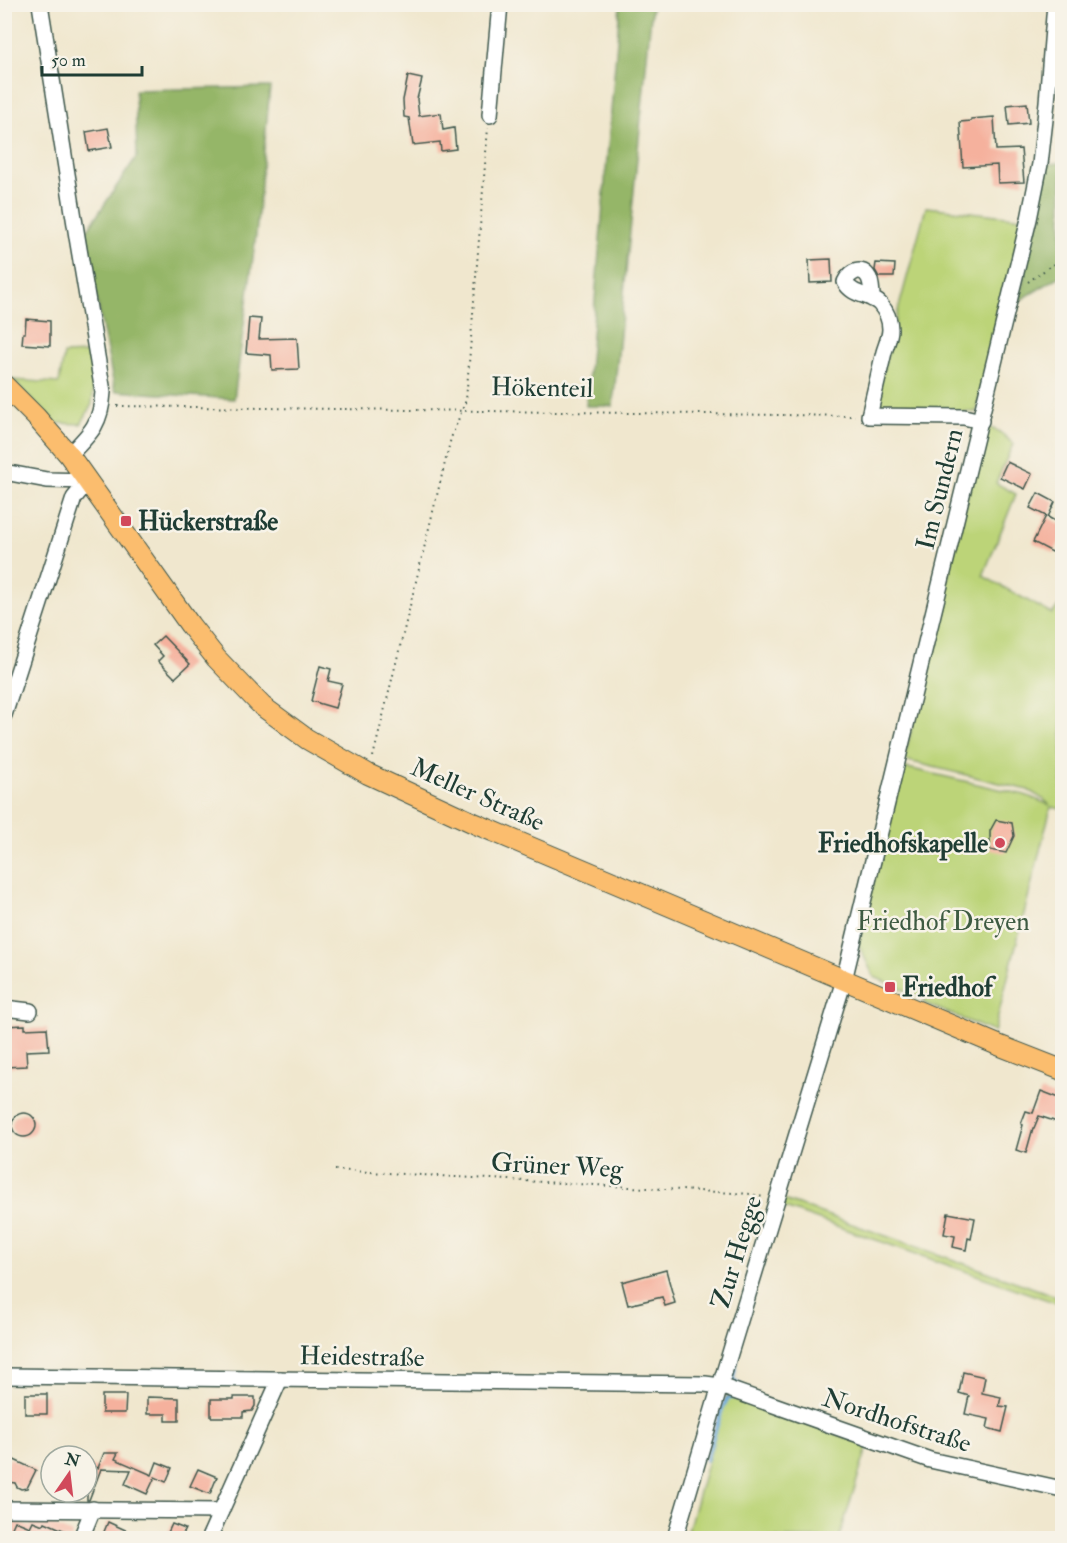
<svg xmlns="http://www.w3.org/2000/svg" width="1067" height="1543" viewBox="0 0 1067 1543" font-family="'IM FELL Double Pica',serif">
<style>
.green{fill:#bcd478;stroke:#6e8856;stroke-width:1.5}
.forest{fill:#95b668;stroke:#5a7a4e;stroke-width:1.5}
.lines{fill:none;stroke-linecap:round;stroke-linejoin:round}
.stream{stroke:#69a9dd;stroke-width:4}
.building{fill:#f5b19d}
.minor-casing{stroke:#3e564b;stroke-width:18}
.major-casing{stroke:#3e564b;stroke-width:22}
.path{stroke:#3e564b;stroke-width:2;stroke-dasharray:1.5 4.5;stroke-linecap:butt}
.minor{stroke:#fff;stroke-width:15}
.major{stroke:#fbbd6e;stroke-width:20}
.poi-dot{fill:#d1495b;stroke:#f7f3e8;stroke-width:2}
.labels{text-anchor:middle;stroke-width:5;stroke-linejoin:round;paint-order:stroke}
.street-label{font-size:26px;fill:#1f3d34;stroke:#f7f3e8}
.poi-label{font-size:26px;font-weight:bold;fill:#1f3d34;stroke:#f7f3e8;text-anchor:start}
.park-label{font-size:26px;fill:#3e5b42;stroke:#f7f3e8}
</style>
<rect width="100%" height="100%" fill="#f7f3e8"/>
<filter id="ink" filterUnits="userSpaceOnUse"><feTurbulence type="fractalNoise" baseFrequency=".0167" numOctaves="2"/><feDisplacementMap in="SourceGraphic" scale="12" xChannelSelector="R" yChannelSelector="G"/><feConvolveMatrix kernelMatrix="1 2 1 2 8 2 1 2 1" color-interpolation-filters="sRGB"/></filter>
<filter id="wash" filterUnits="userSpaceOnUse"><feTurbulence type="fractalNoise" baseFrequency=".008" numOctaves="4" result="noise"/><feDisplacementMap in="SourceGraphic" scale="24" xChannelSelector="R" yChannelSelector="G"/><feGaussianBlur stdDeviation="1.35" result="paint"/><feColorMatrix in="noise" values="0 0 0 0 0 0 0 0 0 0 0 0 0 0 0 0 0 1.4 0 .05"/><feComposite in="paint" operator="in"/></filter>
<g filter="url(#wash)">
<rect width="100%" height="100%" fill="#f0e7ce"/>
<g class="green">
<path d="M926,207L1023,218L976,412H873L896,318Z"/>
<path d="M90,353L94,383L92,404L81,424L56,423L37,406L13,380L59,383L64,354Z"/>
<path d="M990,428C999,430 1006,437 1013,444L996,483L1016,494L983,576L1052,614L1062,601V809L1051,807L994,1032L924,1003L925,999L874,977L858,944L903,767L1025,795L1050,805L1043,799L1028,790L904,760L983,431Z"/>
<path d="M784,1200L1062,1298V1305L782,1207Z"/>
<path d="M726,1396L868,1445L839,1538H686Z"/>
</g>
<g class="forest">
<path d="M620,5H652L613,406H586Z"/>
<path d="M270,87L256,235L234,399L115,391L84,235L137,156L135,90Z"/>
<path d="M1062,163V275L1019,301L1047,164Z"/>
</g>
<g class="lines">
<g class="stream">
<path d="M736,1361L733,1379L737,1384L741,1386"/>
<path d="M706,1460L722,1409L727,1399L733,1397"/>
</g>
</g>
<g id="blocks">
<g class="building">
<path d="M408,76L422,79L417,99L419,116L441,113L443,130L454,128L456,149L441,151L440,142L413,145L409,118L404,117L403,100Z"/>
<path d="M1027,103L1029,123L1009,125L1007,105Z"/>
<path d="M994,117L996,150L1021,149L1024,182L998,183L997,165L963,167L960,122L971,121V119Z"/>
<path d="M108,128L112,147L89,151L86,132Z"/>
<path d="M831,259L832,282L810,283L809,260Z"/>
<path d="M876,263L895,264L894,277H879L875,270Z"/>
<path d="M249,318L261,319L259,339L297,338L299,369L272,370L271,355L246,353Z"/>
<path d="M26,319L50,321V346L22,344L23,333H25Z"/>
<path d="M1007,462L1032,474L1025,489L1000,477Z"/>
<path d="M1038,493L1055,502L1048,517L1030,508Z"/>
<path d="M1046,516L1062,525V537L1054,553L1033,542Z"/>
<path d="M163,636L190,664L175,678L158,661L163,656L153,645Z"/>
<path d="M320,666L331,669L328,681L342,684L335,708L311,701Z"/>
<path d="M996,820L1012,823L1014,836L1006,853L990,850V831Z"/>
<path d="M25,1025V1029L47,1028L49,1050L26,1051L27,1066L4,1067V1026Z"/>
<path d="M1041,1091L1062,1099V1107L1057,1122L1039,1116L1034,1128H1033L1026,1153L1016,1150L1023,1125L1021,1124L1026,1111L1033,1113Z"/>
<circle cx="24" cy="1125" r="12"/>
<path d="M948,1213L975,1218L971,1239L968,1238L966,1250L953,1247L955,1236L944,1234Z"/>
<path d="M666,1270L675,1303L665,1306L662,1297L628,1305L622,1282Z"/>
<path d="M963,1372L985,1377L982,1393L1001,1397L999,1406L1008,1407L1002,1432L987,1428L989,1419L965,1414L969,1396L959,1393Z"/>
<rect x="25" y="1394" width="22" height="20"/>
<path d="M102,1395H126L125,1413H102Z"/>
<path d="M147,1397L179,1398V1421H166V1414H147Z"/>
<path d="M234,1397H255V1406L252,1411L243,1412V1417H211V1399H234Z"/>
<path d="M104,1453H118L115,1459L152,1475L157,1462L172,1468L166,1482L155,1477L147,1494L125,1484L131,1470L101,1469L89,1500H87V1464L98,1468Z"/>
<path d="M10,1458L36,1470L27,1488L21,1489L17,1487L15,1483L4,1481V1471Z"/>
<path d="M198,1469L217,1477L210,1494L190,1486Z"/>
<path d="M15,1521L30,1527L33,1521L43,1525L45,1522L72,1534L71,1539H7Z"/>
<path d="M108,1522L145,1539H101Z"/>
<path d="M172,1524L185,1529L180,1539H165Z"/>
</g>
</g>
</g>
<g filter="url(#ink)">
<use href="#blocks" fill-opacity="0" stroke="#3e564b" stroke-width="1.5"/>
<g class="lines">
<g class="minor-casing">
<g id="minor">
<path d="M40,4L77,237L103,392C101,424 91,433 69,455"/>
<path d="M490,115L500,4"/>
<path d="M872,299C872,292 872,285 869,278C862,265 850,272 845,282C852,296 870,294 880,304C886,311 890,320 890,329C890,337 886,345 884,352C879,374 874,395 869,416L964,417L981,421"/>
<path d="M4,472L47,480L88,481"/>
<path d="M4,715L74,498L88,481"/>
<path d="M4,1008L30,1011"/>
<path d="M4,1376L705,1384L720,1386L930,1460L1062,1489"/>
<path d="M4,1509L221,1511"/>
<path d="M81,1538L93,1509"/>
<path d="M209,1538L280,1379"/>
<path d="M675,1538L720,1386L844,980L1029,219L1040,164L1047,102L1055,4"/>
</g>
</g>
<g class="major-casing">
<path id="major" d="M4,385L36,417L69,455L190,625L216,658L262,706L307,739L368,774L476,824L998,1045L1062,1070"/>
</g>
<g class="path">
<path d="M1028,282L1062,258"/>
<path d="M117,406L855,416"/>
<path d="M373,757L451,438L466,400L488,128"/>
<path d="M335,1170L751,1194L763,1197"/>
</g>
<use href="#minor" class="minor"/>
<use href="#major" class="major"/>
</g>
</g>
<g class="poi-dot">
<rect x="120" y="515" width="12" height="12" rx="3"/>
<circle cx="1000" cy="843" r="6"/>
<rect x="884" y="981" width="12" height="12" rx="3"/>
</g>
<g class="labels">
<g class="street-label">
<text transform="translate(542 387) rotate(1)" y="9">Hökenteil</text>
<text transform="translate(939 489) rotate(-76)" y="9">Im Sundern</text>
<text transform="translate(478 794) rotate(24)" y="9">Meller Straße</text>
<text transform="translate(557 1165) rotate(3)" y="9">Grüner Weg</text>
<text transform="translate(736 1252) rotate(-73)" y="9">Zur Hegge</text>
<text transform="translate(362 1356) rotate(1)" y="9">Heidestraße</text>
<text transform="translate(897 1420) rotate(18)" y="9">Nordhofstraße</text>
</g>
<g class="poi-label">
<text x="138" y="530">Hückerstraße</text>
<text x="988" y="852" text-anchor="end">Friedhofskapelle</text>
<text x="902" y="996">Friedhof</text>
</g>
<g class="park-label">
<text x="943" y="930">Friedhof Dreyen</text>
</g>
</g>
<rect width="1067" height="1543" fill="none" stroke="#f7f3e8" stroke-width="24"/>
<g transform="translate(69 1474) rotate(14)"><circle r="28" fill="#f7f3e8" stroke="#a1aaa0" stroke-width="1.5"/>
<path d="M0-4.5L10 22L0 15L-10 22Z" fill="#d1495b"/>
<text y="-9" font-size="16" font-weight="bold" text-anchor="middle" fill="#1f3d34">N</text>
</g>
<path d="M42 66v9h100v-9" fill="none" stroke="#1f3d34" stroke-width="3"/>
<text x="51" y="66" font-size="18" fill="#1f3d34" stroke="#f7f3e8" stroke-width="4.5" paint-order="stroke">50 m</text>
</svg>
